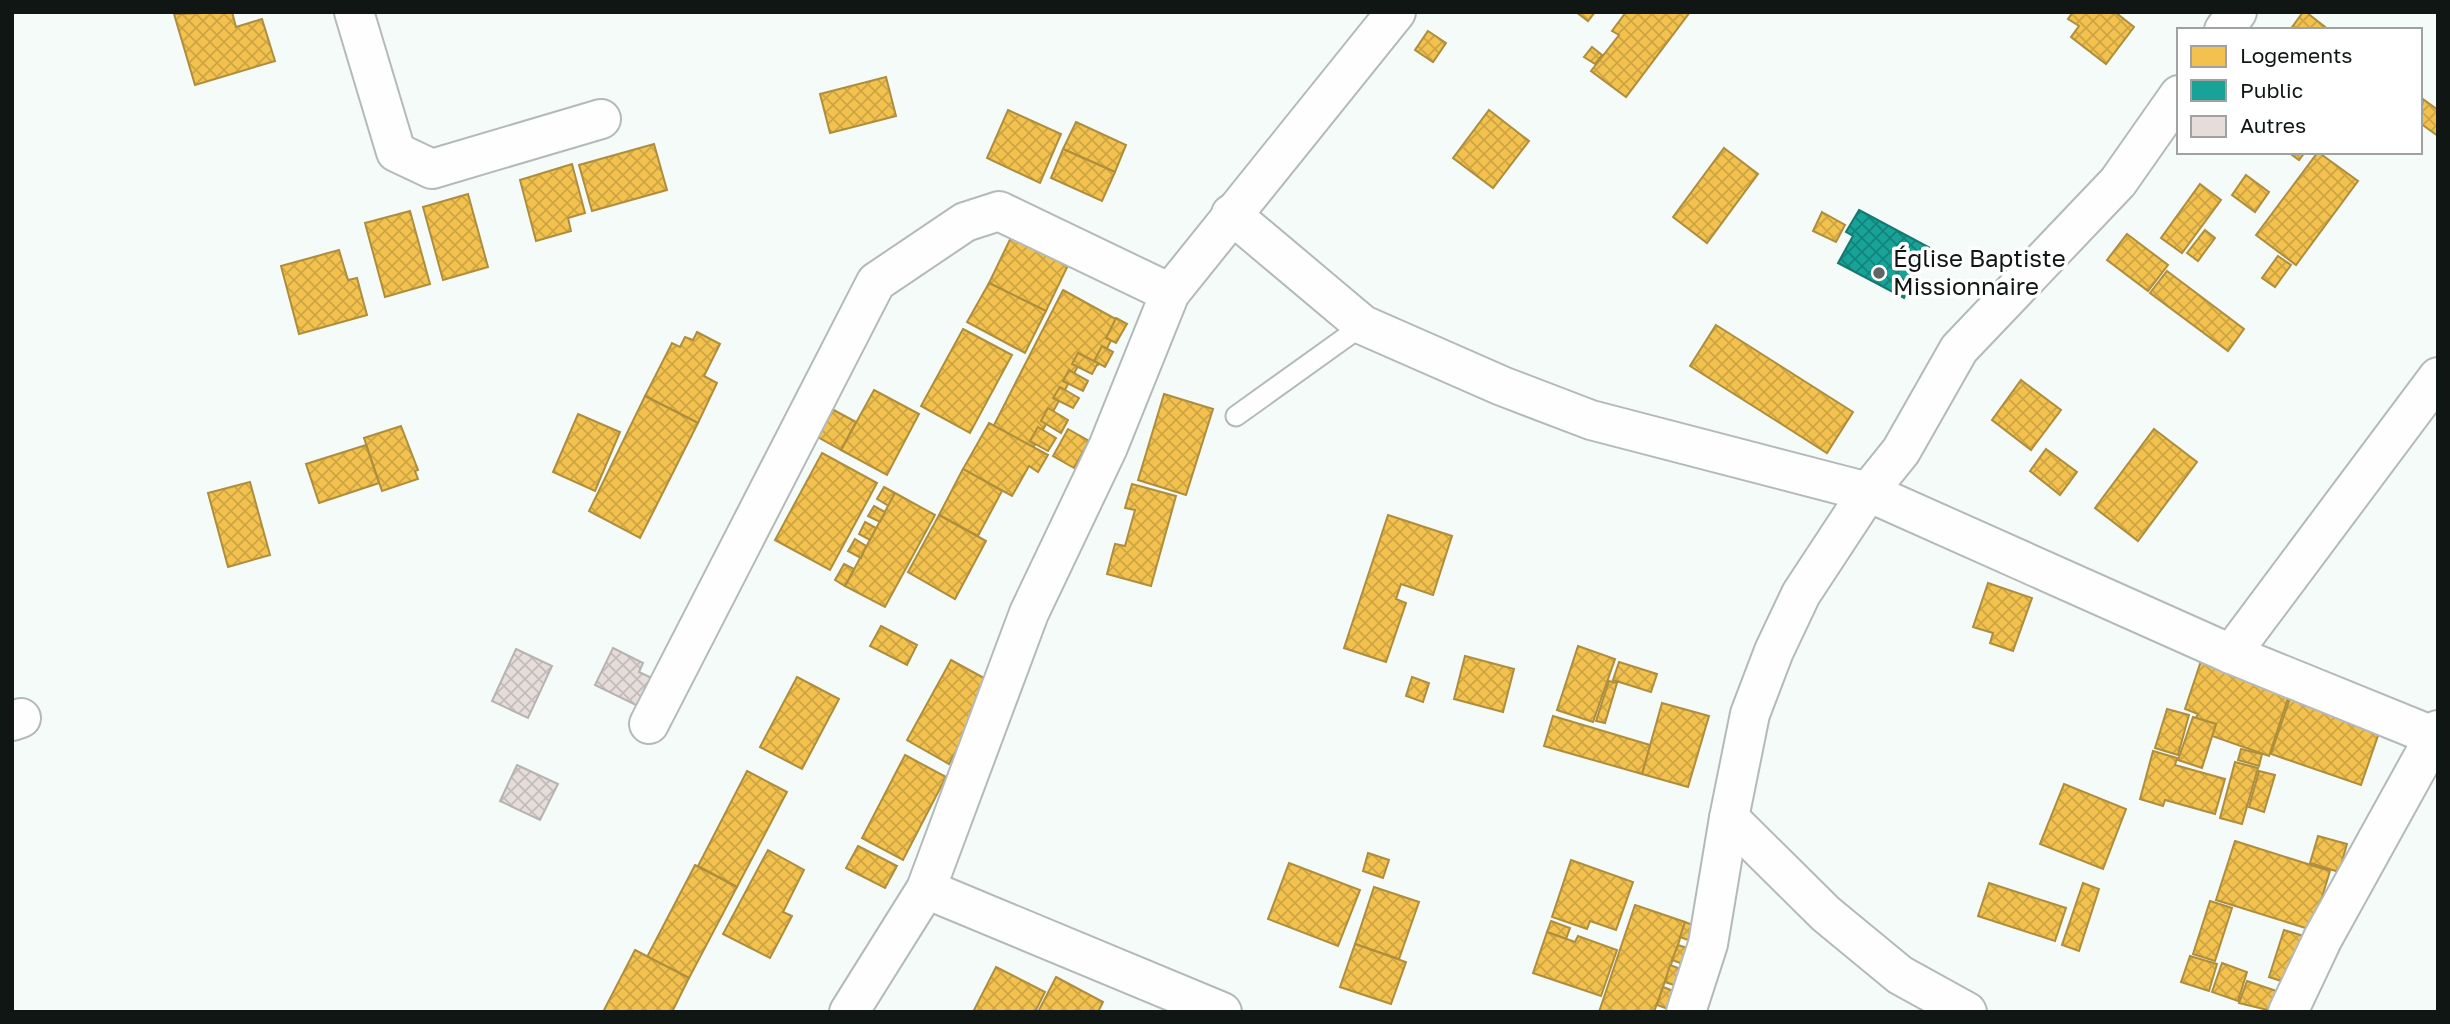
<svg xmlns="http://www.w3.org/2000/svg" width="2450" height="1024" viewBox="0 0 2450 1024" font-family="'Golos Text',sans-serif">
<style>
.homes{fill:url(#homes-cross-hatch);stroke:#ae8e3d;stroke-width:2}
.public{fill:url(#public-cross-hatch);stroke:#157970;stroke-width:2}
.building{fill:url(#building-cross-hatch);stroke:#b5b4b3;stroke-width:2}
.lines{fill:none;stroke-linecap:round;stroke-linejoin:round}
.service-casing{stroke:#b4bab8;stroke-width:23}
.minor-casing{stroke:#b4bab8;stroke-width:42}
.service{stroke:#fefefe;stroke-width:19}
.minor{stroke:#fefefe;stroke-width:38}
.poi-dot{fill:#606664;stroke:#fff;stroke-width:2.5}
.labels{text-anchor:middle;stroke-width:7;stroke-linejoin:round;paint-order:stroke}
.poi-label{font-size:24px;fill:#0f1614;stroke:#fff;text-anchor:start}
</style>
<defs>
<pattern id="homes-cross-hatch" width="8" height="8" patternUnits="userSpaceOnUse" patternTransform="scale(1.75)"><rect width="8" height="8" fill="#f2c14e"/><path d="M0 0l8 8M0 8l8-8" fill="none" stroke="#cea543"/></pattern>
<pattern id="public-cross-hatch" width="8" height="8" patternUnits="userSpaceOnUse" patternTransform="scale(1.75)"><rect width="8" height="8" fill="#17a398"/><path d="M0 0l8 8M0 8l8-8" fill="none" stroke="#13847b"/></pattern>
<pattern id="building-cross-hatch" width="8" height="8" patternUnits="userSpaceOnUse" patternTransform="scale(1.75)"><rect width="8" height="8" fill="#e6dcda"/><path d="M0 0l8 8M0 8l8-8" fill="none" stroke="#c4bcba"/></pattern>
</defs>
<rect width="100%" height="100%" fill="#f5fbf9"/>
<g class="homes">
<path d="M232,12L236,27L262,19L275,61L195,85L174,14Z"/>
<path d="M1576,12H1595L1588,21Z"/>
<path d="M1626,12H1690L1626,97L1591,71L1619,35L1612,31Z"/>
<path d="M2073,12H2115L2134,27L2106,64L2071,37L2079,26L2068,19Z"/>
<path d="M2303,12H2306L2329,30H2290Z"/>
<path d="M1428,31L1446,43L1433,62L1415,50Z"/>
<path d="M1592,47L1602,55L1595,64L1584,57Z"/>
<path d="M886,77L896,116L830,133L820,94Z"/>
<path d="M2423,99L2438,110V136L2420,123Z"/>
<path d="M1008,110L1061,134L1040,183L987,158Z"/>
<path d="M1489,110L1529,141L1493,188L1453,158Z"/>
<path d="M1076,122L1126,145L1115,172L1063,149Z"/>
<path d="M654,144L667,190L592,211L579,165Z"/>
<path d="M1724,148L1758,174L1707,243L1673,217Z"/>
<path d="M1063,149L1115,172L1102,201L1051,178Z"/>
<path d="M2288,152H2305L2299,160Z"/>
<path d="M2318,152L2358,181L2296,265L2256,235Z"/>
<path d="M572,164L585,213L568,218L571,231L536,241L520,180Z"/>
<path d="M2246,175L2269,192L2255,212L2232,195Z"/>
<path d="M2200,184L2221,200L2182,253L2161,238Z"/>
<path d="M468,194L488,267L443,280L423,207Z"/>
<path d="M410,211L430,284L385,297L365,223Z"/>
<path d="M1822,212L1845,225L1836,242L1813,231Z"/>
<path d="M1016,227L1073,255L1046,311L989,283Z"/>
<path d="M2205,230L2215,238L2198,261L2187,253Z"/>
<path d="M2127,234L2168,265L2148,291L2107,260Z"/>
<path d="M339,250L348,280L357,278L367,315L299,334L281,266Z"/>
<path d="M2278,256L2291,265L2275,287L2262,278Z"/>
<path d="M2167,271L2244,329L2228,351L2150,293Z"/>
<path d="M989,283L1046,311L1025,353L967,322Z"/>
<path d="M1063,290L1121,322L1098,365L1083,357L1033,448L993,427Z"/>
<path d="M1116,318L1127,324L1116,343L1106,338Z"/>
<path d="M1716,325L1853,412L1827,453L1690,366Z"/>
<path d="M963,329L1012,355L970,433L921,406Z"/>
<path d="M697,332L720,344L704,376L717,383L698,423L645,396L672,343L680,347L685,337L693,340Z"/>
<path d="M1102,346L1113,352L1105,367L1094,361Z"/>
<path d="M1078,353L1098,363L1092,374L1072,364Z"/>
<path d="M1069,370L1088,381L1083,391L1063,381Z"/>
<path d="M2021,380L2061,410L2031,450L1992,420Z"/>
<path d="M1060,387L1079,398L1073,408L1053,398Z"/>
<path d="M874,390L919,414L887,475L841,450Z"/>
<path d="M1164,394L1213,409L1186,495L1138,480Z"/>
<path d="M645,396L698,423L640,538L589,511Z"/>
<path d="M830,408L856,422L841,450L816,436Z"/>
<path d="M1048,408L1068,420L1061,433L1041,421Z"/>
<path d="M578,414L620,432L595,491L553,472Z"/>
<path d="M989,423L1048,455L1038,472L1029,466L1012,496L963,469Z"/>
<path d="M401,426L418,470L415,471L418,479L382,491L364,438Z"/>
<path d="M1038,427L1056,438L1048,451L1030,441Z"/>
<path d="M1068,429L1089,441L1074,468L1053,456Z"/>
<path d="M2154,429L2197,462L2138,541L2095,508Z"/>
<path d="M366,445L379,483L319,503L306,464Z"/>
<path d="M2046,449L2077,472L2060,495L2030,471Z"/>
<path d="M822,453L877,483L830,570L775,540Z"/>
<path d="M963,469L1002,491L978,536L939,515Z"/>
<path d="M250,482L270,555L228,567L208,493Z"/>
<path d="M1132,484L1176,496L1151,586L1107,574L1115,544L1125,546L1135,510L1125,508Z"/>
<path d="M884,487L895,493L889,506L877,499Z"/>
<path d="M895,493L935,515L885,607L845,586Z"/>
<path d="M874,506L885,512L880,522L868,516Z"/>
<path d="M939,515L986,541L955,599L908,572Z"/>
<path d="M1388,515L1452,536L1433,595L1401,584L1396,599L1406,603L1386,662L1344,648Z"/>
<path d="M865,522L876,528L870,540L859,534Z"/>
<path d="M855,539L866,546L861,558L848,551Z"/>
<path d="M844,564L854,569L845,586L835,580Z"/>
<path d="M1988,583L2032,598L2013,651L1990,643L1993,633L1973,627Z"/>
<path d="M881,626L917,645L907,665L870,646Z"/>
<path d="M1578,646L1615,659L1593,722L1557,710Z"/>
<path d="M1465,656L1514,669L1503,712L1454,699Z"/>
<path d="M951,660L993,683L949,764L907,740Z"/>
<path d="M2201,661L2290,692L2269,756L2212,736L2216,724L2196,718L2198,714L2185,709Z"/>
<path d="M1619,662L1657,674L1651,692L1613,680Z"/>
<path d="M797,677L839,699L802,769L760,747Z"/>
<path d="M1412,677L1429,683L1423,702L1406,696Z"/>
<path d="M1609,681L1617,683L1605,723L1596,721Z"/>
<path d="M2292,692L2382,724L2361,785L2271,754Z"/>
<path d="M1662,703L1709,716L1688,787L1642,774Z"/>
<path d="M2167,709L2189,715L2178,755L2155,748Z"/>
<path d="M1553,716L1650,745L1642,774L1544,746Z"/>
<path d="M2193,717L2216,724L2202,768L2178,760Z"/>
<path d="M2241,749L2262,754L2259,766L2238,760Z"/>
<path d="M2153,751L2177,758L2175,765L2225,779L2215,814L2165,800L2163,806L2140,799Z"/>
<path d="M905,755L946,777L903,860L862,838Z"/>
<path d="M2235,762L2258,768L2242,824L2220,818Z"/>
<path d="M747,771L787,792L737,887L698,866Z"/>
<path d="M2259,771L2275,775L2264,812L2249,807Z"/>
<path d="M2064,784L2126,809L2103,869L2040,844Z"/>
<path d="M2318,836L2347,844L2339,872L2310,863Z"/>
<path d="M2235,841L2330,871L2312,930L2216,900Z"/>
<path d="M858,846L897,866L885,888L846,868Z"/>
<path d="M768,850L804,870L783,912L792,916L770,958L723,934Z"/>
<path d="M1368,853L1389,860L1383,878L1363,871Z"/>
<path d="M1571,860L1633,882L1616,930L1590,921L1587,929L1552,917Z"/>
<path d="M1289,863L1360,890L1338,946L1268,919Z"/>
<path d="M695,865L737,887L689,978L647,957Z"/>
<path d="M1989,883L2066,908L2055,941L1978,916Z"/>
<path d="M2083,883L2099,889L2079,951L2062,945Z"/>
<path d="M1374,887L1419,902L1399,959L1355,944Z"/>
<path d="M2210,901L2232,908L2215,961L2193,954Z"/>
<path d="M1635,905L1685,922L1678,945L1654,1012H1599Z"/>
<path d="M1551,921L1570,928L1566,939L1547,932Z"/>
<path d="M1685,922L1703,929L1698,944L1680,937Z"/>
<path d="M2284,930L2310,938L2294,985L2269,977Z"/>
<path d="M1547,932L1575,942L1578,936L1617,950L1601,996L1533,973Z"/>
<path d="M1355,944L1406,962L1391,1004L1340,987Z"/>
<path d="M1678,945L1693,950L1688,966L1672,960Z"/>
<path d="M635,950L689,978L672,1012H603Z"/>
<path d="M2190,956L2217,964L2209,991L2181,982Z"/>
<path d="M2222,963L2247,972L2238,1001L2212,992Z"/>
<path d="M1670,965L1686,971L1680,987L1665,982Z"/>
<path d="M996,967L1045,992L1035,1012H973Z"/>
<path d="M1056,977L1103,1002L1098,1012H1038Z"/>
<path d="M2247,981L2282,993L2276,1012L2239,1003Z"/>
<path d="M1663,987L1679,993L1673,1011L1657,1005Z"/>
</g>
<path class="public" d="M1859,210L1930,248L1904,298L1838,263L1853,236L1846,232Z"/>
<g class="building">
<path d="M613,648L643,663L639,672L656,680L642,708L595,685Z"/>
<path d="M516,649L552,666L528,718L492,701Z"/>
<path d="M517,765L558,784L540,820L500,801Z"/>
</g>
<g class="lines">
<g class="service-casing">
<path id="service" d="M1236,416L1363,325"/>
</g>
<g class="minor-casing">
<g id="minor">
<path d="M354,12L396,152L432,169L601,119"/>
<path d="M2224,30L2237,12"/>
<path d="M1231,214L1363,325L1502,386L1591,420L1868,492L2231,654L2438,738"/>
<path d="M2231,654L2438,377"/>
<path d="M12,721L21,718"/>
<path d="M649,724L876,282L965,222L999,211L1170,293"/>
<path d="M926,889L1222,1012"/>
<path d="M849,1012L926,889L1029,613L1108,447L1170,293L1396,12"/>
<path d="M1686,1012L1708,944L1729,818"/>
<path d="M1967,1012L1900,975L1826,914L1729,818L1750,714L1774,651L1801,594L1868,492L1901,451L1959,349L2118,182L2179,95"/>
<path d="M2288,1012L2323,938L2438,730"/>
</g>
</g>
<use href="#service" class="service"/>
<use href="#minor" class="minor"/>
</g>
<circle class="poi-dot" cx="1879" cy="273" r="7"/>
<g class="labels">
<g class="poi-label">
<text x="1893" y="267">Église Baptiste<tspan x="1893" dy="28">Missionnaire</tspan></text>
</g>
</g>
<rect width="2450" height="1024" fill="none" stroke="#0f1614" stroke-width="28"/>
<rect x="2177" y="28" width="245" height="126" fill="#ffffff" stroke="#9fa2a1" stroke-width="2"/>
<rect x="2191" y="46" width="35" height="21" fill="#f2c14e" stroke="#9fa2a1" stroke-width="2"/>
<text x="2240" y="63" font-size="21" fill="#0f1614">Logements</text>
<rect x="2191" y="80" width="35" height="21" fill="#17a398" stroke="#9fa2a1" stroke-width="2"/>
<text x="2240" y="98" font-size="21" fill="#0f1614">Public</text>
<rect x="2191" y="116" width="35" height="21" fill="#e6dcda" stroke="#9fa2a1" stroke-width="2"/>
<text x="2240" y="133" font-size="21" fill="#0f1614">Autres</text>
</svg>
